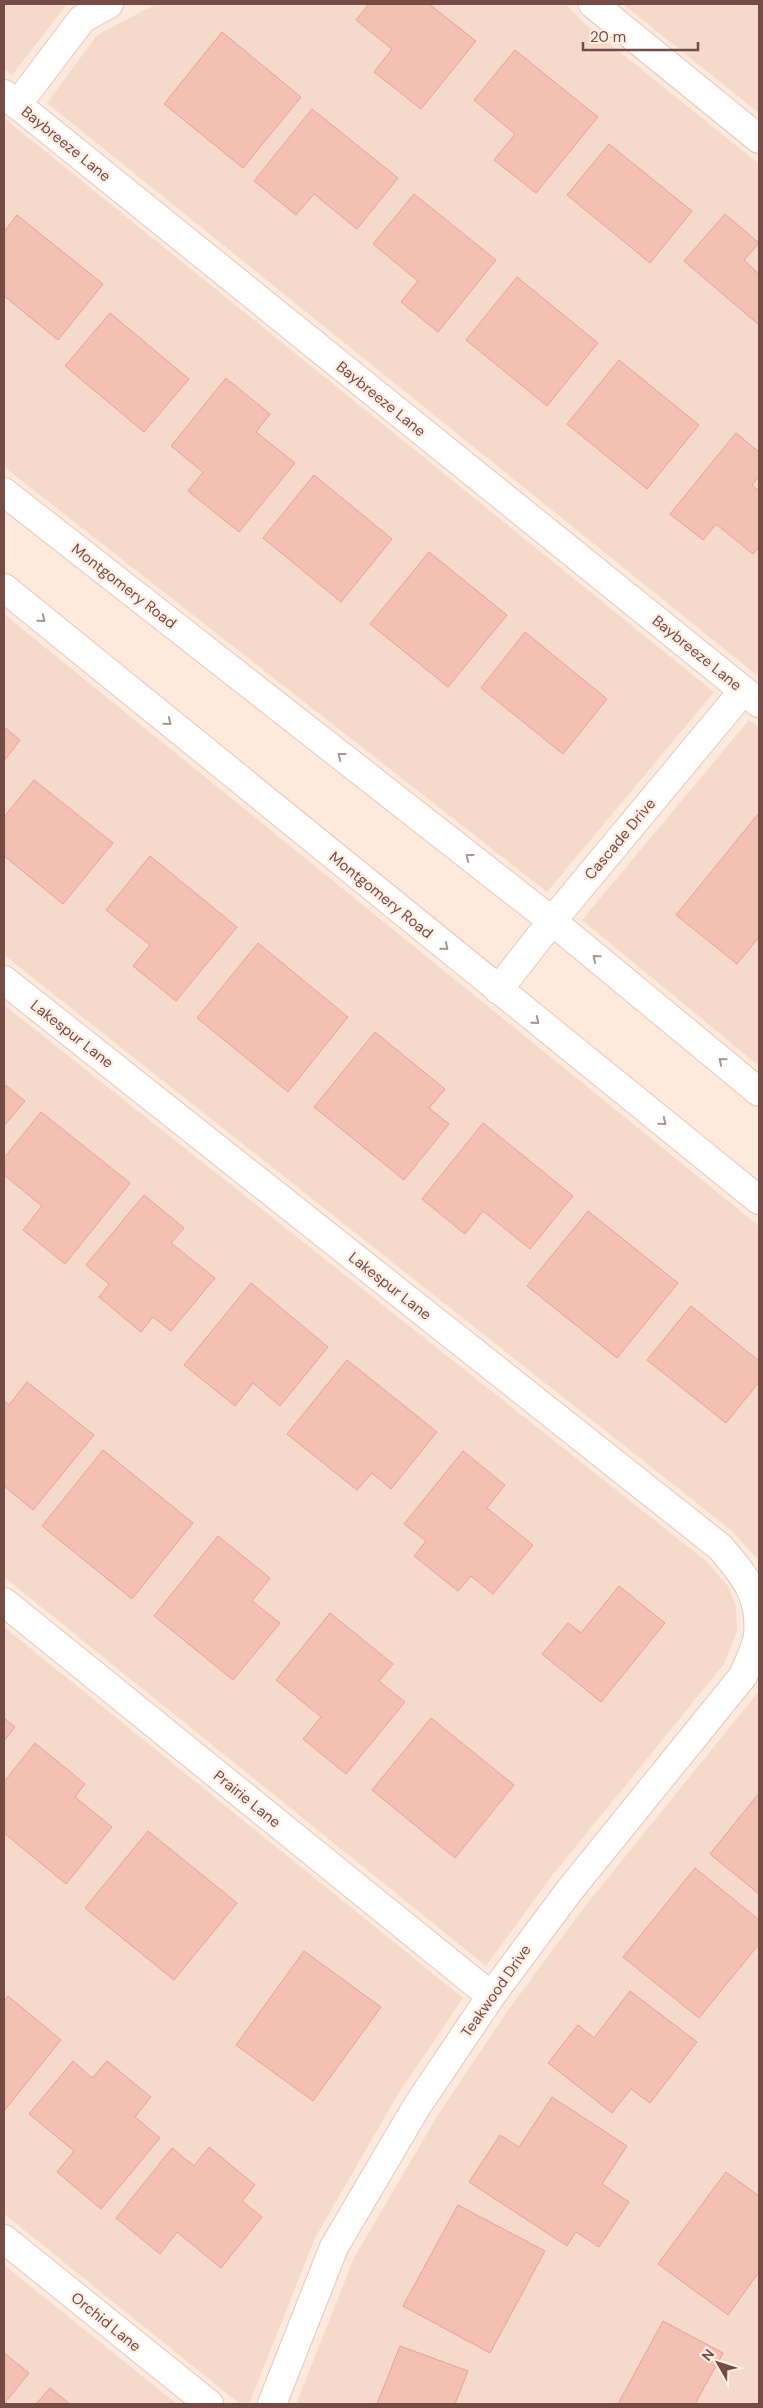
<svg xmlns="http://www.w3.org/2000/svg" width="763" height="2408" viewBox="0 0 763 2408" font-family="'DM Sans',sans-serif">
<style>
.residential{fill:#f5dacc}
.building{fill:#f4c0b4;stroke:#e7a293}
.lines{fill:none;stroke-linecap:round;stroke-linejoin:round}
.minor-casing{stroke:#e3c7bc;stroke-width:30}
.secondary-casing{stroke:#e9c6b9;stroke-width:30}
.minor{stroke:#fff;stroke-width:28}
.secondary{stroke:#fff;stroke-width:28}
.oneway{stroke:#ac948f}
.labels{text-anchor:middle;stroke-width:5;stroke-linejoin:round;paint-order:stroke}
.street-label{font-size:15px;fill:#744c45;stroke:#ffefe5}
</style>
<rect width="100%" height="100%" fill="#fdeadd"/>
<g class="residential">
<path d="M4,4H67L12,75L4,68Z"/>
<path d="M156,4H566L584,23L759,164V677L47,103L97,35Z"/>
<path d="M623,4H759V113Z"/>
<path d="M4,118L714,692L547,892L4,467Z"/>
<path d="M4,614L759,1226V1561L732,1531L4,955Z"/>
<path d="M749,720L759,728V1066L582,920Z"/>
<path d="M4,1005L706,1561L728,1586L736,1607L737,1631L724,1664L551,1877L486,1966L4,1577Z"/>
<path d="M4,1627L463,1998L398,2094L315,2238L249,2404H240L4,2214Z"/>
<path d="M759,1691V2404H296L354,2258L436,2118L509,2009L586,1905Z"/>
<path d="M4,2265L177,2404H4Z"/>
</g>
<g class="building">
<path d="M369,4H429L476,41L421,109L374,72L392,49L356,20Z"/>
<path d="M222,32L301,97L243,168L164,104Z"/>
<path d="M515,50L598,117L536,193L494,160L515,134L474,100Z"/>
<path d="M312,109L398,178L357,229L314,194L296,215L254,181Z"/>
<path d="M609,144L692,211L650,263L567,195Z"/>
<path d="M414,194L496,260L438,332L401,302L418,281L373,244Z"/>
<path d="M725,214L759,243L744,260L759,274V325L684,261Z"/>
<path d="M17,215L103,284L58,340L4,296V232Z"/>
<path d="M517,277L598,343L547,406L466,340Z"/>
<path d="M110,313L189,379L144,432L65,366Z"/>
<path d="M619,360L699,425L647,489L567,424Z"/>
<path d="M226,378L270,414L256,432L295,463L239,532L188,491L203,472L171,446Z"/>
<path d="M736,433L759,452V476L752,485L759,491V547L753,554L716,524L703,540L670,514Z"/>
<path d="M314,475L392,539L341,602L263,538Z"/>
<path d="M429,552L507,615L448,687L370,624Z"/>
<path d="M525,632L607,699L563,754L481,688Z"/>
<path d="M4,727L20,740L4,761Z"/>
<path d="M34,780L113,843L63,904L4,856V817Z"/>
<path d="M759,813V937L737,964L676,915Z"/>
<path d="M150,856L237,927L176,1001L133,966L150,945L106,910Z"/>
<path d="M258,943L348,1017L288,1092L197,1018Z"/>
<path d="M375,1032L445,1089L429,1108L449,1124L404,1180L314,1107Z"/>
<path d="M4,1084L25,1101L4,1126Z"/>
<path d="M41,1112L130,1183L65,1264L23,1230L42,1206L4,1175V1158Z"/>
<path d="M483,1123L573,1196L530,1249L483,1211L465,1234L422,1199Z"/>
<path d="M144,1195L184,1228L171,1243L215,1278L171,1331L153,1317L141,1332L99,1297L109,1284L86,1265Z"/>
<path d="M588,1211L678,1283L617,1358L527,1286Z"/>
<path d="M251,1283L328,1347L280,1406L253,1383L235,1406L184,1365Z"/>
<path d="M691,1306L759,1361V1382L726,1423L647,1360Z"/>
<path d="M347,1360L437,1432L391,1489L372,1473L357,1490L287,1434Z"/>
<path d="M27,1382L94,1435L33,1510L4,1486V1401L9,1405Z"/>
<path d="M103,1450L193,1523L132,1599L42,1526Z"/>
<path d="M463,1451L505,1485L487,1508L533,1545L493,1594L471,1576L458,1591L414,1556L426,1541L404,1524Z"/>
<path d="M218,1536L270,1578L252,1601L280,1623L233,1680L154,1616Z"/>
<path d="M619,1586L665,1623L601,1702L542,1654L568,1623L581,1633Z"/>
<path d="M330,1613L393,1664L379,1681L405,1702L346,1774L303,1739L321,1717L276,1680Z"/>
<path d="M4,1718L15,1727L4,1741Z"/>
<path d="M431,1718L514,1785L455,1858L372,1790Z"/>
<path d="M35,1743L85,1784L75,1797L112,1827L66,1884L4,1833V1782Z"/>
<path d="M759,1793V1894L710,1854Z"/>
<path d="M148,1831L237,1903L174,1980L85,1908Z"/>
<path d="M695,1868L759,1920V1944L699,2018L623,1957Z"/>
<path d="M304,1951L381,2007L313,2101L236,2045Z"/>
<path d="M630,1991L697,2042L650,2103L631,2089L612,2113L548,2063L578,2025L594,2038Z"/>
<path d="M8,1996L61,2040L4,2111V2001Z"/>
<path d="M73,2061L92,2078L107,2061L151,2097L135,2117L160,2138L101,2209L57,2172L74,2151L29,2114Z"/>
<path d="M552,2097L627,2146L602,2184L629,2202L599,2247L576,2232L567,2246L469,2182L500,2135L519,2147Z"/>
<path d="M209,2147L255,2185L242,2201L262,2217L221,2268L177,2232L160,2254L116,2218L172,2148L194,2166Z"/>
<path d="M726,2172L759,2196V2272L728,2315L658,2264Z"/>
<path d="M458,2205L545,2251L490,2353L403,2306Z"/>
<path d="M663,2321L723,2353L695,2404H618Z"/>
<path d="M400,2346L468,2371L455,2404H377Z"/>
<path d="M4,2353L29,2373L4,2404Z"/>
<path d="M50,2388L70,2404H36Z"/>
</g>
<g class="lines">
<g class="minor-casing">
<g id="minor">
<path d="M593,4L759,139"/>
<path d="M4,94L759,703"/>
<path d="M17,105L82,19L109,4"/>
<path d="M4,980L720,1547C744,1575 762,1596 758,1636C756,1649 748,1663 743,1676L569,1891L491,1996L417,2106L334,2247L272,2404"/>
<path d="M498,990L552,921L743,691"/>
<path d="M4,1602L491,1996"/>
<path d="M4,2239L209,2404"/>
</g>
</g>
<g class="secondary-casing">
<g id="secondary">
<path d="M4,492L552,921L759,1092"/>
<path d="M4,588L759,1200"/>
</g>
</g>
<use href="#minor" class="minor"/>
<use href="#secondary" class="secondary"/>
</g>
<defs><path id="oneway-chevron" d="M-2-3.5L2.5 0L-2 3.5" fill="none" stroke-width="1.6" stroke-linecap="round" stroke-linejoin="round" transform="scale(1.25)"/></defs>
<g class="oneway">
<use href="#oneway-chevron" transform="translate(42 619) rotate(39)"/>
<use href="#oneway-chevron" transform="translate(168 722) rotate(39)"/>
<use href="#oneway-chevron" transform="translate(341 756) rotate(-142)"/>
<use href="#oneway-chevron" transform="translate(469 857) rotate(-142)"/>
<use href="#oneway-chevron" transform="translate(445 947) rotate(39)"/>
<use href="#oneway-chevron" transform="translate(596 958) rotate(-141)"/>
<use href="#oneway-chevron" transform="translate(536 1021) rotate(39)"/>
<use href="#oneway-chevron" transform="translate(722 1061) rotate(-141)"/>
<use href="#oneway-chevron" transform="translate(663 1122) rotate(39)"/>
</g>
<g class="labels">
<g class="street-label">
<text transform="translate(66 144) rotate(39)" y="5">Baybreeze Lane</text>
<text transform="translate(381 399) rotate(39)" y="5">Baybreeze Lane</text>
<text transform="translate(124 586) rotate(38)" y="5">Montgomery Road</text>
<text transform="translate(697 653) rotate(39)" y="5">Baybreeze Lane</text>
<text transform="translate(620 839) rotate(-50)" y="5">Cascade Drive</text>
<text transform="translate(381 895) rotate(39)" y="5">Montgomery Road</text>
<text transform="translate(72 1034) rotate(38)" y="5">Lakespur Lane</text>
<text transform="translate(390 1286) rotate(38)" y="5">Lakespur Lane</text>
<text transform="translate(247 1799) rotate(39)" y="5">Prairie Lane</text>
<text transform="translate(496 1991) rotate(-55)" y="5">Teakwood Drive</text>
<text transform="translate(106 2322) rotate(39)" y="5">Orchid Lane</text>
</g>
</g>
<rect width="763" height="2408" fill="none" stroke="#744c45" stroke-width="10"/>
<g transform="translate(718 2363) rotate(309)" stroke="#ffefe5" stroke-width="4" paint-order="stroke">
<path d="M0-4L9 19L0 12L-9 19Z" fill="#744c45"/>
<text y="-8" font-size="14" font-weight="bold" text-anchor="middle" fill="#744c45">N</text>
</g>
<path d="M583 42v8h115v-8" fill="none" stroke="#744c45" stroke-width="2.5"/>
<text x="590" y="42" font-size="15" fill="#744c45" stroke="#ffefe5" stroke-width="4" paint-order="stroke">20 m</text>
</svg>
